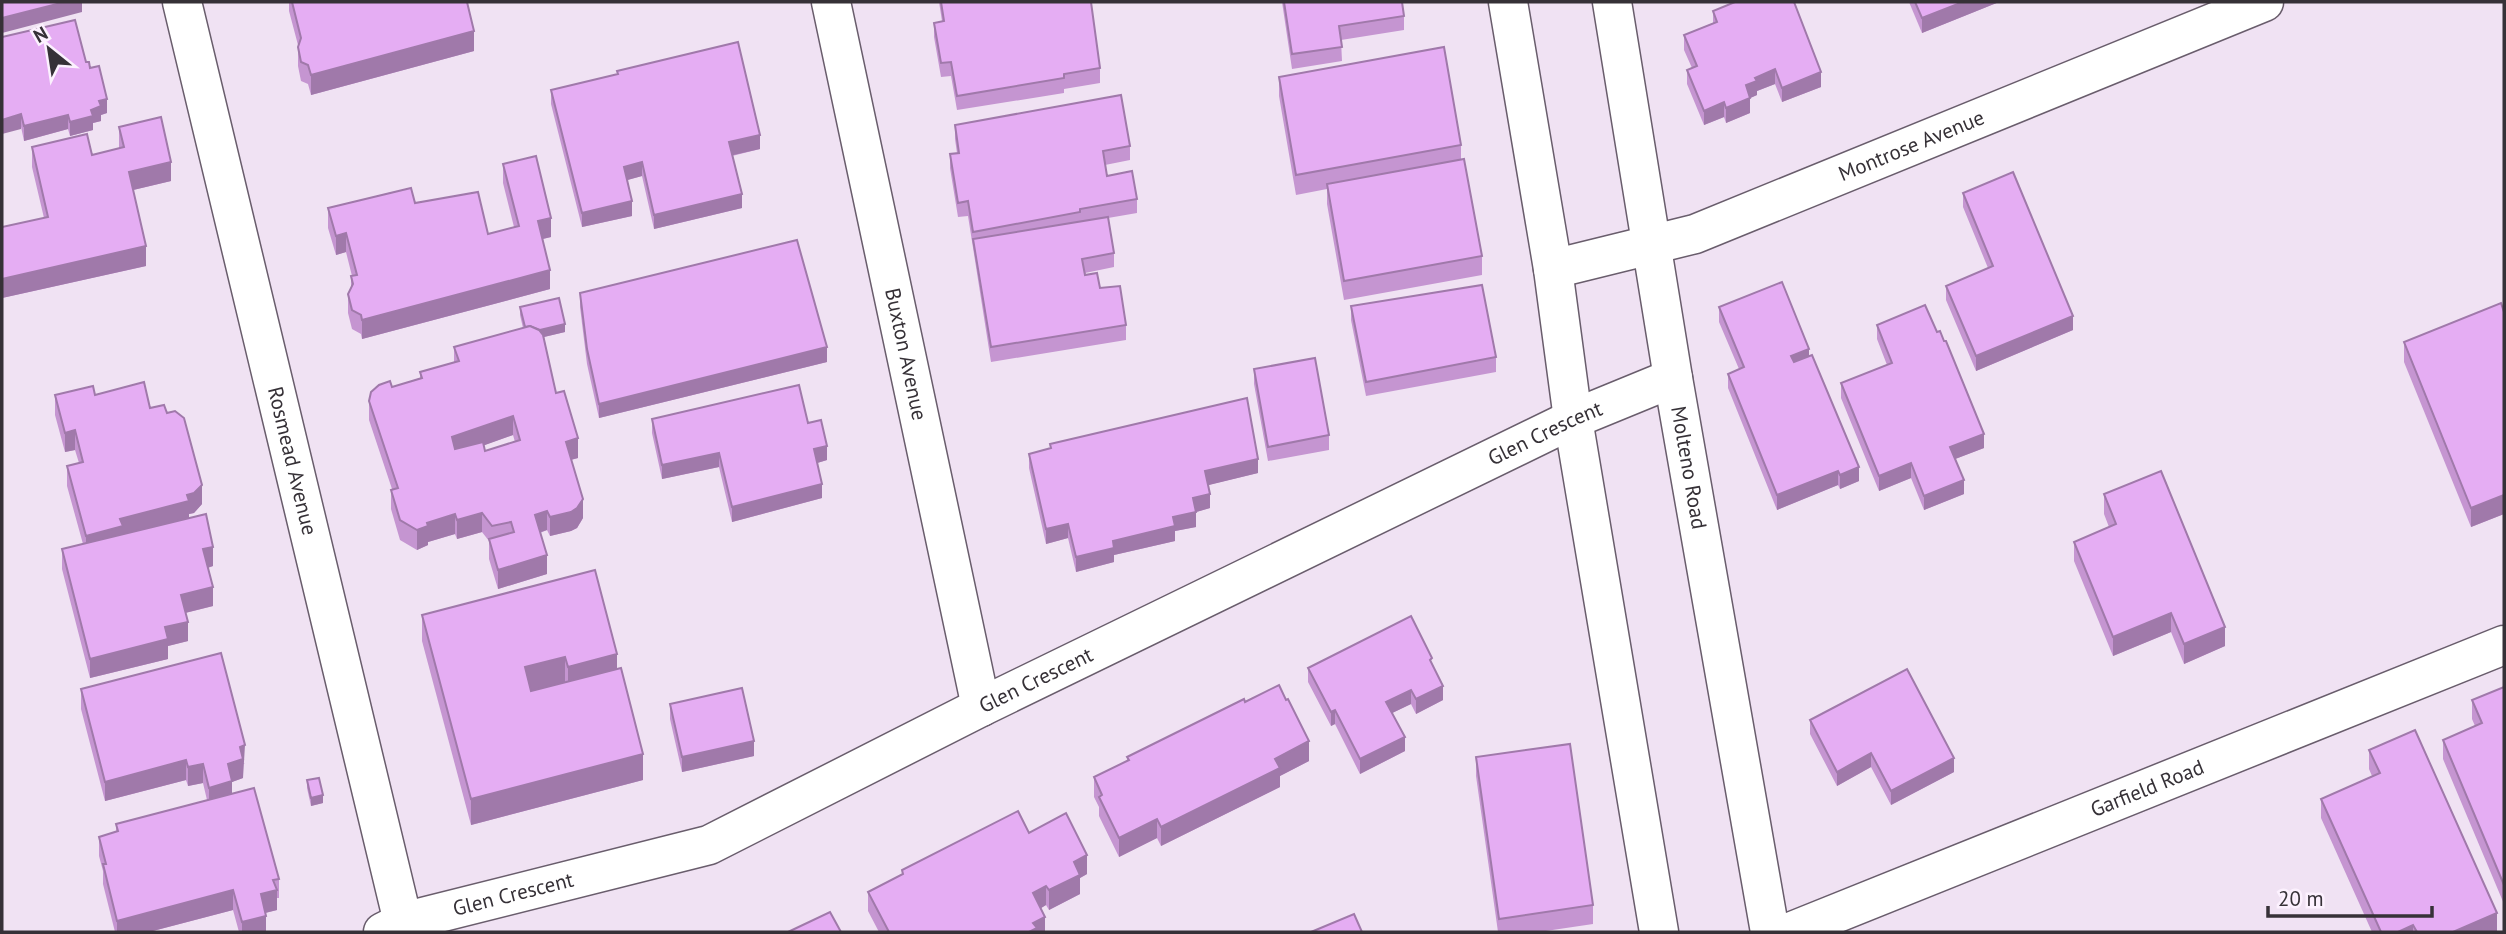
<svg xmlns="http://www.w3.org/2000/svg" width="2506" height="934" viewBox="0 0 2506 934" font-family="'PT Sans',sans-serif">
<style>
.lines{fill:none;stroke-linecap:round;stroke-linejoin:round}
.street-casing{stroke:#695d6c;stroke-width:41}
.secondary-casing{stroke:#695d6c;stroke-width:41}
.street{stroke:#fff;stroke-width:38}
.secondary{stroke:#fff;stroke-width:38}
.wall{fill:#c595d1;fill-rule:evenodd}
.shaded-wall{fill:#a079aa}
.building{fill:#e5adf3;stroke:#a079aa;stroke-width:2;fill-rule:evenodd}
.labels{text-anchor:middle;stroke-width:7;stroke-linejoin:round;paint-order:stroke}
.street-label{font-size:21px;fill:#363137;stroke:#fcf1fe}
</style>
<rect width="100%" height="100%" fill="#f0e2f3"/>
<g class="lines">
<g class="street-casing">
<g id="street">
<path id="s1" d="M182,2L403,922"/>
<path id="s2" d="M831,2L981,707"/>
<path id="s3" d="M1553,269L1695,234L2264,2"/>
<path id="s4" d="M383,932L403,922L709,845L981,707L1573,419L1673,378"/>
<path id="s5" d="M1790,932L2504,645"/>
</g>
</g>
<g class="secondary-casing">
<g id="secondary">
<path d="M1508,2L1553,269L1573,419L1659,932"/>
<path id="s6" d="M1612,2L1673,378L1770,932"/>
</g>
</g>
<use href="#street" class="street"/>
<use href="#secondary" class="secondary"/>
</g>
<g class="wall">
<path d="M289,2H467L474,51L311,95L308,84L301,81L298,66V45L289,11Z"/>
<path d="M939,2H1091L1100,68V83L1064,89V93L957,110L951,76L941,77L934,37V23L942,21Z"/>
<path d="M1282,2H1402L1404,16V30L1341,40L1342,61L1292,69Z"/>
<path d="M1909,2H1999L1922,33Z"/>
<path d="M1713,11L1821,87L1782,102L1775,84L1757,91V95L1750,98V113L1726,123L1724,117L1704,125L1687,84V70L1692,68L1684,50V35L1713,23Z"/>
<path d="M2,37L86,62L90,68L107,113L101,115V121L93,123V130L70,136L68,129L24,141Z"/>
<path d="M617,71L760,149L732,156L742,208L654,229L642,176L627,180L632,216L582,227L551,104V90L617,74Z"/>
<path d="M1279,77L1461,145V159L1482,256V275L1344,300L1327,204V189L1296,195L1279,96Z"/>
<path d="M955,125L1130,146V160L1105,165L1107,176L1137,199V213L1108,218L1114,253V267L1085,273V275L1100,288L1126,325V340L991,362L968,216L958,217L950,168V154L957,153L955,139Z"/>
<path d="M119,127L171,181L133,190L146,266L2,298V227L44,218L32,167V147L92,155L119,148Z"/>
<path d="M503,164L551,237L543,239L550,289L362,339L361,334L352,329L348,313V294L351,287V276H352L346,252L336,255L328,228V208L415,203L488,234L514,227L503,183Z"/>
<path d="M1963,193L2073,330L1976,371L1946,300V286L1988,268L1963,207Z"/>
<path d="M580,293L827,362L599,418L587,364L580,307Z"/>
<path d="M1351,306L1496,357V372L1366,396L1351,320Z"/>
<path d="M520,307L565,332L544,337L556,393L578,458L571,460L583,518L577,528L571,531L550,536L547,530L540,533L547,574L498,589L489,559V541L482,532L457,539L455,534L428,542V545L417,550L400,540L391,509V490L392,489L369,420V401L392,387L420,378V372L454,362V347L523,328L520,315ZM513,435L515,442L485,451L484,445Z"/>
<path d="M1719,307L1809,356L1859,481L1840,489L1838,485L1777,510L1728,388V374L1739,369L1719,322Z"/>
<path d="M2504,312V514L2471,527L2404,362V342Z"/>
<path d="M1877,325L1984,448L1955,459L1964,494L1924,510L1911,478L1879,491L1841,398V383L1887,365L1877,339Z"/>
<path d="M1254,369L1329,435V450L1268,461L1254,384Z"/>
<path d="M55,395H95L167,413L202,504L194,513L189,514V518L213,566L208,568L213,606L185,613L188,641L168,646V659L90,678L62,569V549L83,544L67,486V466L79,463L75,450L65,452L55,415Z"/>
<path d="M652,419L808,423L827,460L817,463L822,498L732,522L719,467L662,479L652,433Z"/>
<path d="M1050,444L1258,473L1208,485L1210,508L1196,512V527L1175,531V541L1114,555V562L1076,572L1068,538L1046,544L1029,468V454L1050,449Z"/>
<path d="M2104,494L2225,646L2184,664L2171,632L2113,656L2074,561V542L2109,527L2104,514Z"/>
<path d="M422,615L617,669L643,780L471,825L422,641Z"/>
<path d="M1432,665L1443,700L1416,714L1411,704L1392,713L1405,751L1360,774L1335,724L1331,726L1308,682V668Z"/>
<path d="M2504,687V904L2443,759V740L2475,726L2472,719V700Z"/>
<path d="M81,689L245,764H243V778L232,782V793L279,879V898H277V910L265,913L266,932H239L233,910L149,932H115L103,884V871L99,856V837L116,832V824L207,800L203,783L188,786L186,780L105,801L81,709Z"/>
<path d="M670,704L754,756L682,772L670,719Z"/>
<path d="M1810,720L1954,772L1891,805L1871,767L1837,786L1810,734Z"/>
<path d="M2369,750L2497,932H2372L2321,818V799L2372,776L2369,769Z"/>
<path d="M1127,757L1309,761L1280,776V787L1161,846L1157,838L1119,857L1099,816V807L1094,797V777L1127,761Z"/>
<path d="M1476,757L1593,905V924L1539,932H1498L1476,776Z"/>
<path d="M307,780L323,803L311,806L307,788Z"/>
<path d="M1029,833L1087,874L1080,878V894L1049,910L1046,905L1041,908L1045,932H879L868,911V892L902,874V870Z"/>
</g>
<g class="shaded-wall">
<path d="M65,2H82V12L2,33V18Z"/>
<path d="M1963,2H1999L1922,33V18Z"/>
<path d="M474,31V51L311,95V75Z"/>
<path d="M1775,69V84L1757,91V95L1746,100V85L1755,78Z"/>
<path d="M1821,72V87L1782,102V88Z"/>
<path d="M1750,98V113L1726,123V108Z"/>
<path d="M107,99V113L101,115V121L93,123V130L70,136V122L99,101Z"/>
<path d="M1724,102V117L1704,125V111Z"/>
<path d="M21,114V129L2,134V120Z"/>
<path d="M68,115V129L24,141V126Z"/>
<path d="M760,135V149L729,156V142Z"/>
<path d="M171,162V181L129,191V172Z"/>
<path d="M642,162V176L624,181V167Z"/>
<path d="M742,194V208L654,229V215Z"/>
<path d="M632,201V216L582,227V213Z"/>
<path d="M551,218V237L538,240V221Z"/>
<path d="M346,233V252L336,255V236Z"/>
<path d="M146,246V266L2,298V279Z"/>
<path d="M550,270V289L362,339V320Z"/>
<path d="M2073,316V330L1976,371V356Z"/>
<path d="M565,324V332L527,341V333Z"/>
<path d="M827,347V362L599,418V404Z"/>
<path d="M1809,349V364L1791,371V356Z"/>
<path d="M513,416V435L452,457V437Z"/>
<path d="M75,430V450L65,452V433Z"/>
<path d="M1984,434V448L1950,461V447Z"/>
<path d="M578,438V458L566,461V442Z"/>
<path d="M827,446V460L814,464V449Z"/>
<path d="M719,453V467L662,479V465Z"/>
<path d="M1258,459V473L1205,486V471Z"/>
<path d="M1911,463V478L1879,491V476Z"/>
<path d="M1859,467V481L1840,489V475Z"/>
<path d="M1838,471V485L1777,510V495Z"/>
<path d="M1964,480V494L1924,510V496Z"/>
<path d="M822,484V498L732,522V507Z"/>
<path d="M202,485V504L194,513L189,514V521L86,555V536L120,519L187,495Z"/>
<path d="M1210,494V508L1193,513V498Z"/>
<path d="M2504,495V514L2471,527V508Z"/>
<path d="M583,499V518L577,528L571,531L550,536V517Z"/>
<path d="M547,511V530L535,534V515Z"/>
<path d="M1196,512V527L1175,531V541L1114,555V562L1076,572V557L1173,517Z"/>
<path d="M482,513V532L457,539V520Z"/>
<path d="M455,514V534L428,542V545L417,550V530L427,523Z"/>
<path d="M1068,524V538L1046,544V529Z"/>
<path d="M213,547V566L203,569V549Z"/>
<path d="M547,555V574L498,589V570Z"/>
<path d="M213,587V606L181,614V595Z"/>
<path d="M2171,613V632L2113,656V637Z"/>
<path d="M188,622V641L168,646V659L90,678V659L165,627Z"/>
<path d="M2225,627V646L2184,664V644Z"/>
<path d="M617,654V681L568,693V667Z"/>
<path d="M565,657V683L525,694V667Z"/>
<path d="M1443,686V700L1416,714V699Z"/>
<path d="M1411,690V704L1386,716V702Z"/>
<path d="M1335,710V724L1331,726V712Z"/>
<path d="M1405,737V751L1360,774V759Z"/>
<path d="M754,741V756L682,772V757Z"/>
<path d="M1309,741V761L1280,776V787L1161,846V827L1275,759Z"/>
<path d="M245,745L243,778L232,782V801L209,807V788L228,764L240,747Z"/>
<path d="M1871,753V767L1837,786V772Z"/>
<path d="M643,754V780L471,825V799Z"/>
<path d="M1954,758V772L1891,805V791Z"/>
<path d="M186,760V780L105,801V782Z"/>
<path d="M203,764V783L188,786V767Z"/>
<path d="M323,795V803L311,806V798Z"/>
<path d="M1157,819V838L1119,857V838Z"/>
<path d="M1087,855V874L1080,878V894L1049,910V890L1074,862Z"/>
<path d="M1046,886V905L1033,913V893Z"/>
<path d="M233,890V910L149,932H117V921Z"/>
<path d="M277,890V910L261,914V894Z"/>
<path d="M2497,913V932H2453Z"/>
<path d="M266,916V932H242V922Z"/>
<path d="M1045,917V932H1029L1033,923Z"/>
<path d="M2413,925V932H2398Z"/>
</g>
<g class="building">
<path d="M2,2H65L2,18Z"/>
<path d="M292,2H467L474,31L311,75L308,65L301,62L298,47L301,38Z"/>
<path d="M941,2H1091L1100,68L1064,74V78L957,96L951,62L941,63L934,23L944,21Z"/>
<path d="M1284,2H1402L1404,16L1339,26L1342,47L1292,54Z"/>
<path d="M1735,2H1794L1821,72L1782,88L1775,69L1755,78L1757,81L1746,85L1750,98L1726,108L1724,102L1704,111L1687,70L1697,66L1684,35L1717,22L1713,11Z"/>
<path d="M1915,2H1963L1922,18Z"/>
<path d="M75,20L86,62H89L90,68L99,66L107,99L99,101L101,106L91,110L93,116L70,122L68,115L24,126L21,114L2,120V37Z"/>
<path d="M738,42L760,135L729,142L742,194L654,215L642,162L624,167L632,201L582,213L551,90L618,74L617,71Z"/>
<path d="M1444,47L1461,145L1296,175L1279,77Z"/>
<path d="M1121,95L1130,146L1103,151L1107,176L1132,171L1137,199L1080,209V212L973,232L968,201L958,203L950,154L959,153L955,125Z"/>
<path d="M161,117L171,162L129,172L146,246L2,279V227L48,217L32,147L87,134L92,155L124,147L119,127Z"/>
<path d="M536,156L551,218L538,221L550,270L362,320L361,315L352,310L348,294L353,284L351,276L357,275L346,233L336,236L328,208L411,188L415,203L478,192L488,234L519,226L503,164Z"/>
<path d="M1464,159L1482,256L1344,281L1327,184Z"/>
<path d="M2013,172L2073,316L1976,356L1946,286L1993,266L1963,193Z"/>
<path d="M1108,217L1114,253L1082,259L1085,275L1097,273L1100,288L1120,286L1126,325L991,347L973,239Z"/>
<path d="M797,240L827,347L599,404L587,349L580,293Z"/>
<path d="M1782,282L1809,349L1791,356L1794,362L1812,355L1859,467L1840,475L1838,471L1777,495L1728,374L1744,367L1719,307Z"/>
<path d="M1482,285L1496,357L1366,382L1351,306Z"/>
<path d="M559,298L565,324L540,330L530,326L525,327L520,307Z"/>
<path d="M2501,303L2504,312V495L2471,508L2404,342Z"/>
<path d="M1925,305L1937,332L1940,331L1944,341H1946L1984,434L1950,447L1964,480L1924,496L1911,463L1879,476L1841,383L1892,363L1877,325Z"/>
<path d="M530,326L539,330L543,335L556,393L564,391L578,438L566,442L583,499L577,508L571,512L550,517L547,511L535,515L547,555L498,570L489,539L514,532L511,522L492,526L482,513L457,520L455,514L427,523L428,526L417,530L400,520L391,490L398,488L369,401L371,392L379,385L390,381L392,387L422,378L420,372L459,361L454,347ZM513,416L520,440L485,451L483,442L455,449L452,437Z"/>
<path d="M1315,358L1329,435L1268,447L1254,369Z"/>
<path d="M144,382L150,408L164,405L167,413L175,411L184,418L202,485L194,493L187,495L189,501L120,519L123,526L86,536L67,466L83,462L75,430L65,433L55,395L93,386L95,395Z"/>
<path d="M799,385L808,423L821,420L827,446L814,449L822,484L732,507L719,453L662,465L652,419Z"/>
<path d="M1247,398L1258,459L1205,471L1210,494L1193,498L1196,512L1173,517L1175,526L1113,541L1114,548L1076,557L1068,524L1046,529L1029,454L1051,448L1050,444Z"/>
<path d="M2161,471L2225,627L2184,644L2171,613L2113,637L2074,542L2116,524L2104,494Z"/>
<path d="M206,514L213,547L203,549L213,587L181,595L188,622L165,627L168,639L90,659L62,549Z"/>
<path d="M595,570L617,654L568,667L565,657L525,667L531,691L621,668L643,754L471,799L422,615Z"/>
<path d="M1411,616L1432,658L1430,660L1443,686L1416,699L1411,690L1386,702L1405,737L1360,759L1335,710L1331,712L1308,668Z"/>
<path d="M221,653L245,745L240,747L243,759L228,764L232,781L209,788L203,764L188,767L186,760L105,782L81,689Z"/>
<path d="M1907,669L1954,758L1891,791L1871,753L1837,772L1810,720Z"/>
<path d="M1279,685L1286,700L1288,699L1309,741L1275,759L1280,768L1161,827L1157,819L1119,838L1099,797L1102,795L1094,777L1129,760L1127,757L1244,699L1245,702Z"/>
<path d="M2504,687V885L2443,740L2482,723L2472,700Z"/>
<path d="M742,688L754,741L682,757L670,704Z"/>
<path d="M2415,730L2497,913L2453,932H2417L2413,925L2398,932H2381L2321,799L2380,773L2369,750Z"/>
<path d="M1570,744L1593,905L1499,919L1476,757Z"/>
<path d="M319,778L323,795L311,798L307,780Z"/>
<path d="M254,788L279,879L273,880L277,890L261,894L266,916L242,922L233,890L117,921L103,864H106L99,837L118,831L116,824Z"/>
<path d="M1018,811L1029,833L1066,813L1087,855L1074,862L1080,875L1049,890L1046,886L1033,893L1045,917L1033,923L1037,928L1029,932H889L868,892L903,874L902,870Z"/>
<path d="M830,912L841,932H788Z"/>
<path d="M1354,914L1362,932H1311Z"/>
</g>
<g class="labels">
<g class="street-label">
<text dy="7" stroke="none"><textPath href="#s3" startOffset="380">Montrose Avenue</textPath></text>
<text dy="7" stroke="none"><textPath href="#s2" startOffset="360">Buxton Avenue</textPath></text>
<text dy="7" stroke="none"><textPath href="#s4" startOffset="1270">Glen Crescent</textPath></text>
<text dy="7" stroke="none"><textPath href="#s1" startOffset="472">Rosmead Avenue</textPath></text>
<text dy="7" stroke="none"><textPath href="#s6" startOffset="472">Molteno Road</textPath></text>
<text dy="7" stroke="none"><textPath href="#s4" startOffset="704">Glen Crescent</textPath></text>
<text dy="7" stroke="none"><textPath href="#s5" startOffset="385">Garfield Road</textPath></text>
<text dy="7" stroke="none"><textPath href="#s4" startOffset="136">Glen Crescent</textPath></text>
</g>
</g>
<rect width="2506" height="934" fill="none" stroke="#363137" stroke-width="7"/>
<g transform="translate(49 49) rotate(330)" stroke="#fcf1fe" stroke-width="5" paint-order="stroke">
<path d="M0-5L12 26L0 18L-12 26Z" fill="#363137"/>
<text y="-10" font-size="19" font-weight="bold" text-anchor="middle" fill="#363137">N</text>
</g>
<path d="M2268 906v10h164v-10" fill="none" stroke="#363137" stroke-width="3.5"/>
<text x="2278" y="906" font-size="21" fill="#363137" stroke="#fcf1fe" stroke-width="5" paint-order="stroke">20 m</text>
</svg>
